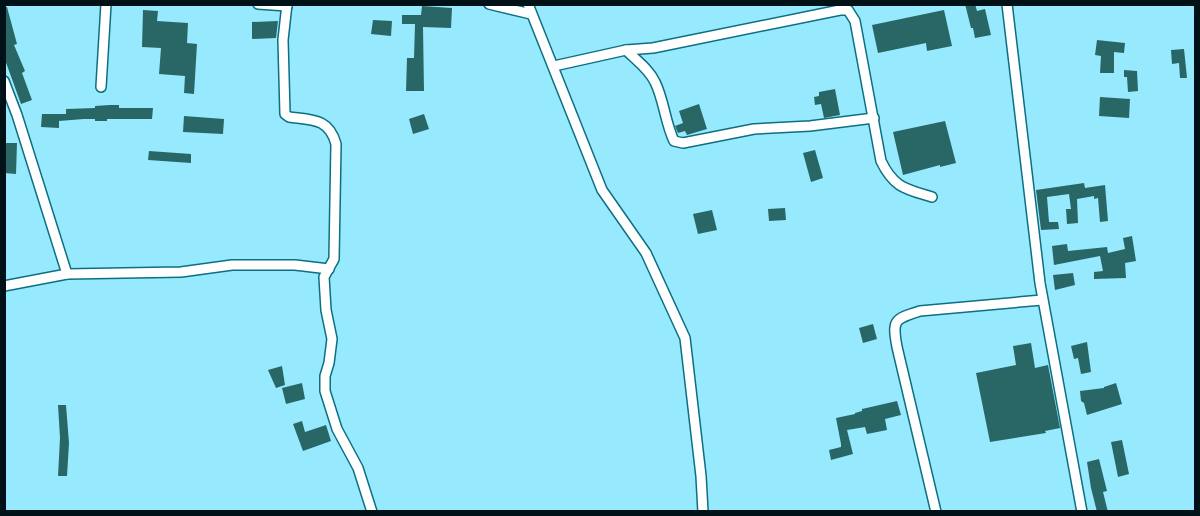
<svg xmlns="http://www.w3.org/2000/svg" width="1200" height="516" viewBox="0 0 1200 516" font-family="'Zilla Slab',serif">
<style>
.building{fill:#296767}
.lines{fill:none;stroke-linecap:round;stroke-linejoin:round}
.minor-casing{stroke:#0d6f81;stroke-width:12}
.minor{stroke:#fff;stroke-width:9}
</style>
<rect width="100%" height="100%" fill="#97e9fe"/>
<g class="building">
<path d="M965,4H975L977,11L985,9L991,35L975,38L973,28H971Z"/>
<path d="M422,6L452,8L451,28L423,27L424,91H406L407,58H414L415,24H402V15H421Z"/>
<path d="M4,7H7L17,44L14,45L25,71L22,73L32,100L21,104L4,57Z"/>
<path d="M143,10L158,11L157,21L188,23L187,43L197,44L194,94L184,93L185,76L159,74L161,48L142,47Z"/>
<path d="M944,10L952,46L927,51L926,43L878,53L872,25Z"/>
<path d="M373,20L392,21L391,36L371,34Z"/>
<path d="M278,21L276,38L252,39V22Z"/>
<path d="M1097,40L1125,43L1124,53L1114,52V73H1100L1101,56L1095,55Z"/>
<path d="M1184,49L1187,78H1180L1179,63L1172,64L1171,50Z"/>
<path d="M1124,70L1137,71L1138,91L1128,92L1127,77H1124Z"/>
<path d="M835,89L840,115L824,118L821,104L815,105L814,97L819,96V92Z"/>
<path d="M1100,97L1130,99L1129,118L1099,116Z"/>
<path d="M699,104L707,129L687,135L685,131L678,133L675,126L683,123L679,111Z"/>
<path d="M110,105H119V108H153L152,119H107V121H95V119H84L59,121V128L41,127L42,114H66V109L95,108V106Z"/>
<path d="M424,114L429,129L413,134L409,119Z"/>
<path d="M184,116L224,119L223,134L183,132Z"/>
<path d="M945,121L956,163L940,167V165L903,175L893,132Z"/>
<path d="M4,143H17L16,174L4,173Z"/>
<path d="M815,150L823,178L811,182L803,153Z"/>
<path d="M149,151L191,154V163L148,160Z"/>
<path d="M1084,183L1085,188L1105,185L1108,221L1100,222L1098,198L1094,199V196L1077,199L1078,223L1067,224L1066,209H1071L1069,194L1047,197L1049,222H1058L1059,229L1041,230L1036,190Z"/>
<path d="M785,208L786,220L769,221L768,209Z"/>
<path d="M712,210L717,230L698,234L693,214Z"/>
<path d="M1132,236L1136,261L1125,263L1126,278L1094,279V272L1103,271L1100,256L1054,265L1052,246L1067,244L1068,251L1107,247L1108,253L1125,249L1123,238Z"/>
<path d="M1073,273L1075,285L1055,290L1053,275Z"/>
<path d="M873,324L877,339L863,343L859,328Z"/>
<path d="M1087,342L1091,372L1081,374L1078,358L1074,359L1071,346Z"/>
<path d="M1031,343L1035,368L1048,365L1060,428L1045,431L1046,433L990,442L976,373L1016,365L1013,346Z"/>
<path d="M282,366L285,385L276,388L268,370Z"/>
<path d="M302,383L305,399L286,404L282,388Z"/>
<path d="M1116,383L1122,404L1087,415L1084,403L1081,401L1080,391L1104,388V387Z"/>
<path d="M897,401L901,415L885,419L887,430L867,434L865,427L847,430L853,454L831,460L829,450L841,447V444L836,418L855,414V413L862,411V409Z"/>
<path d="M58,405H66L69,443L67,476H58L60,438Z"/>
<path d="M302,421L305,432L326,425L331,441L303,451L293,424Z"/>
<path d="M1122,440L1129,474L1118,477L1111,442Z"/>
<path d="M1099,459L1107,491L1103,492L1108,512H1097L1091,488L1087,462Z"/>
</g>
<g class="lines">
<g class="minor-casing">
<g id="minor">
<path d="M258,4L287,6"/>
<path d="M287,4L283,40L285,114L289,117C312,120 329,118 336,144L334,259L324,277L326,310L332,339L329,363L325,376V391L337,429L358,468L372,512"/>
<path d="M489,4L531,14"/>
<path d="M528,4L602,190L646,253L685,338L701,476L703,512"/>
<path d="M1007,4L1040,283L1082,512"/>
<path d="M626,50C636,60 649,69 655,82C664,100 665,122 674,141L683,143L754,129L810,126L874,118"/>
<path d="M554,66L626,50L653,48L840,10H848L855,21L881,161C894,188 906,189 932,197"/>
<path d="M4,81L17,115L67,274"/>
<path d="M101,87L106,4"/>
<path d="M4,286L67,274L181,272L232,265H295L329,269"/>
<path d="M936,512L897,347C892,320 894,319 920,311L1042,300"/>
</g>
</g>
<use href="#minor" class="minor"/>
</g>
<rect width="1200" height="516" fill="none" stroke="#001217" stroke-width="12"/>
</svg>
